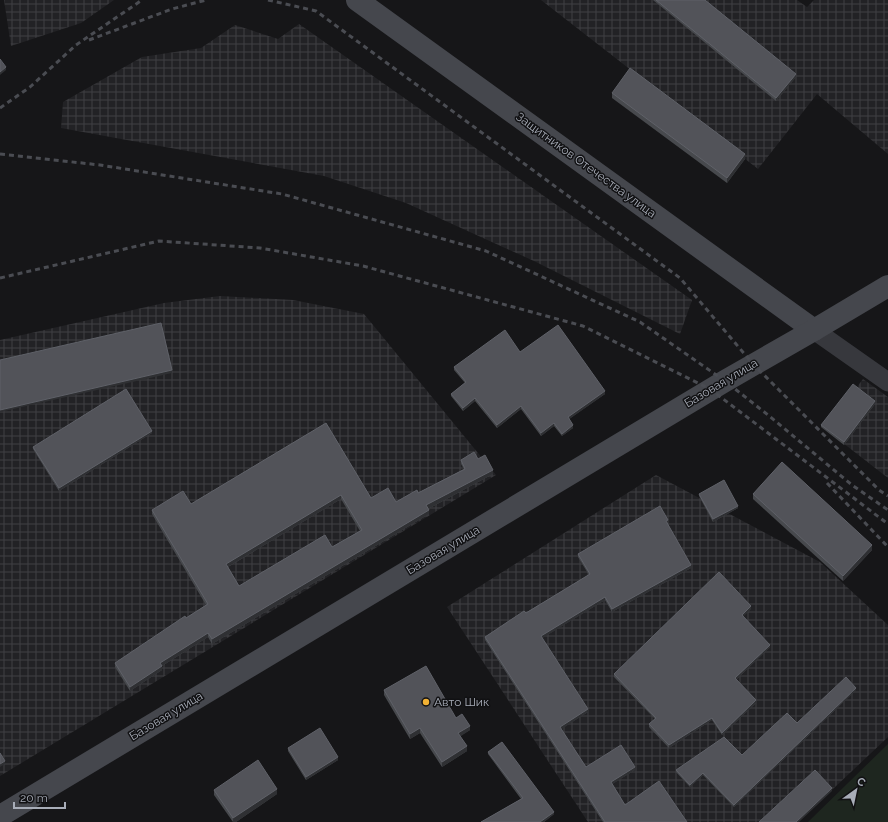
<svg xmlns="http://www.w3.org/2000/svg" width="888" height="822" viewBox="0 0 888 822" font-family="Raleway,sans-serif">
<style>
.industrial{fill:url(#industrial-grid)}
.green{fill:#1e261f}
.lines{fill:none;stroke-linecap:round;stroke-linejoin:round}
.street{stroke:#37383d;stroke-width:19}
.secondary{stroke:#45474d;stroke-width:22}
.rail{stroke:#4a4c52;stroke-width:3;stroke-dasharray:5 4;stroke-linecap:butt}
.wall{fill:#47494d;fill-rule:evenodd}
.shaded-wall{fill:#2f3033}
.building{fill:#525359;stroke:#5f6168;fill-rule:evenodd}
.poi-dot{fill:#f2b134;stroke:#111113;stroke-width:1.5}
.labels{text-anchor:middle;stroke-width:3;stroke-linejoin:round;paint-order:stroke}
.street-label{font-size:12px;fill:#a8adb8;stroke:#111113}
.poi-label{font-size:12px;fill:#a8adb8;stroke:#111113;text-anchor:start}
</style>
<defs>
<pattern id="industrial-grid" width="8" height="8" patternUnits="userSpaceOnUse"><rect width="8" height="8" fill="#222225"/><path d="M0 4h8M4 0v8" fill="none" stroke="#3f3f43"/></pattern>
</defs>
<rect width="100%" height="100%" fill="#161618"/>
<g class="industrial">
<path d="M4,0H114L81,23L11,46Z"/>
<path d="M541,0H797L807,7L814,0H888V154L817,94L758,169Z"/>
<path d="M299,24L692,300L680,334L534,261L406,203L324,176L61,128L63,102L142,57L201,48L235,25L278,39Z"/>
<path d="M220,296L293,300L364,314L496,475L0,776V340L164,303Z"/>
<path d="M863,379L888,397V478L825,429Z"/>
<path d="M656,475L820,562L888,625V737L798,822H588L447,607Z"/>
</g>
<path class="green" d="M888,744V822H808Z"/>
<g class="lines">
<path class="street" d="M814,330L888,382"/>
<g class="secondary">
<path d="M357,0L814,330"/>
<path d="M0,816L725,381L814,330L888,286"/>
</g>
<g class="rail">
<path d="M268,0L316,11L680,278L753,364L879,490L888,496"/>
<path d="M89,40L172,9L206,0"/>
<path d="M0,108L30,87L76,45L142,0"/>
<path d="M0,154L100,165L282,194L486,251L640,322L725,381L768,415L852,485L888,510"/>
<path d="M0,278L159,241L260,248L363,266L583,326L710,389L888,524"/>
<path d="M827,483L888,547"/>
</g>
</g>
<g class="wall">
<path d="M653,0H705L796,77L776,101Z"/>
<path d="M612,93L745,159L727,183L612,98Z"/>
<path d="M520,352L605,394L569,419L573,428L562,436L554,426L541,436L521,409L497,428L475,401L463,411L451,396V394L465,383L454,370V367Z"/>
<path d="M875,404L844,445L821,427V425Z"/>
<path d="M326,423L371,498L396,502L418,493L464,469L461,464V460L478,459L493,474L428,509L429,514L212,644L208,637L162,666V670L130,691L115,667V663L186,618L206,605L152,514V510L191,504ZM341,499L360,531L332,547L239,586L228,567Z"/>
<path d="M152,433L59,491L33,449V447Z"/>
<path d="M699,494L738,508L713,522L699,496Z"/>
<path d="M753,494L872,550L843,581L753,499Z"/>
<path d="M668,522L667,523L691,568L612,612L605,600L542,638L588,712L561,729L586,767L635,770L612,784L625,805L687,822H603L485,640V637L589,575L578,557V554Z"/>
<path d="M751,609L743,616L770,647L736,680L756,703L722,735L712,720L669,748L649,727V724L655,719L614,677V674Z"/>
<path d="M384,690L456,718L470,730L460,736L467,751L442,767L420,733L410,739L384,695Z"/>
<path d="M856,690L734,807L703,775L690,787L676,772V770L742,755L797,723Z"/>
<path d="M288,748L338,760L306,780L288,751Z"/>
<path d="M488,752L554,814L544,822H481L521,799L488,754Z"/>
<path d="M214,790L277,794L236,822H233L214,795Z"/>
</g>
<g class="shaded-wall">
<path d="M6,67V70L0,75V72Z"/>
<path d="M796,74V77L776,101V98Z"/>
<path d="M745,154V159L727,183V178Z"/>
<path d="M172,370V373L0,412V410Z"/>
<path d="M605,391V394L568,420V417Z"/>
<path d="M475,398V401L463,411V408Z"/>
<path d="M875,401V404L844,445V442Z"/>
<path d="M521,406V409L497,428V425Z"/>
<path d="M554,423V426L541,436V433Z"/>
<path d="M573,425V428L562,436V434Z"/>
<path d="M152,431V433L59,491V488Z"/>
<path d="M493,470V474L426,510V505Z"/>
<path d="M341,495V499L226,568V564Z"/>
<path d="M738,506V508L713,522V519Z"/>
<path d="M429,510V514L212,644V639Z"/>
<path d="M872,545V550L843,581V576Z"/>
<path d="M691,565V568L612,612V609Z"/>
<path d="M605,597V600L541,639V636Z"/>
<path d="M751,606V609L742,618V615Z"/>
<path d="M208,633V637L162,666V670L130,691V687L160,663Z"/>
<path d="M770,645V647L735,681V678Z"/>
<path d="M856,688V690L734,807V805Z"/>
<path d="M756,700V703L722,735V733Z"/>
<path d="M588,709V712L560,730V727Z"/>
<path d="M712,718V720L669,748V745Z"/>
<path d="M470,726V730L458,738V733Z"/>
<path d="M420,728V733L410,739V734Z"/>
<path d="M467,746V751L442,767V762Z"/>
<path d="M338,757V760L306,780V777Z"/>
<path d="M5,761V764L0,767V764Z"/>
<path d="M635,767V770L611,785V782Z"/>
<path d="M703,773V775L690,787V785Z"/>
<path d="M832,788V791L799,822H796Z"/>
<path d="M277,789V794L236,822H233V818Z"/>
<path d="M554,812V814L544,822H540Z"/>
</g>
<g class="building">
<path d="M656,0H705L796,74L776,98Z"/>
<path d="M0,59L6,67L0,72Z"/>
<path d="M630,68L745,154L727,178L612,93Z"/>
<path d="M161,323L172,370L0,410V360Z"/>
<path d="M558,325L605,391L568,417L573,425L562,434L554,423L541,433L521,406L497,425L475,398L463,408L451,394L466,382L454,367L505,330L520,352Z"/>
<path d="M853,384L875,401L844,442L821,425Z"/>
<path d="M126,389L152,431L59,488L33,447Z"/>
<path d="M326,423L371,498L388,488L396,502L417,490L418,493L465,469L461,460L474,452L478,459L485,455L493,470L426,505L429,510L212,639L208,633L160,663L162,666L130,687L115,663L185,616L186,618L208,604L152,510L183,491L191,504ZM341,495L362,530L332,547L325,535L239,586L226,564Z"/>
<path d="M782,462L872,545L843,576L753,494Z"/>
<path d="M724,480L738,506L713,519L699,494Z"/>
<path d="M660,506L668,520L666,521L691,565L612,609L605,597L541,636L588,709L560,727L586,767L621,745L635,767L611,782L625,805L659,781L687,822H605L485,637L524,611L526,613L590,574L578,554Z"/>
<path d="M719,572L751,606L742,615L770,645L735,678L756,700L722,733L712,718L669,745L649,724L656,718L614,674Z"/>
<path d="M426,666L456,718L462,714L470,726L458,733L467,746L442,762L420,728L410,734L384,690Z"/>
<path d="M846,677L856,688L734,805L703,773L690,785L676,770L724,737L742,755L787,713L797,723Z"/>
<path d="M320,728L338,757L306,777L288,748Z"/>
<path d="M502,742L554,812L540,822H481L523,798L488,752Z"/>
<path d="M0,753L5,761L0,764Z"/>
<path d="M258,760L277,789L233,818L214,790Z"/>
<path d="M815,770L832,788L796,822H759Z"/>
</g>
<circle class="poi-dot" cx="426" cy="702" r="4"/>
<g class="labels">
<g class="street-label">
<text transform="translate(586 165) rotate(36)" y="4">Защитников Отечества улица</text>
<text transform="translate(721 383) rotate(-31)" y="4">Базовая улица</text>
<text transform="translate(443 550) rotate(-31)" y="4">Базовая улица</text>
<text transform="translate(166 716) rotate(-31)" y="4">Базовая улица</text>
</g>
<g class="poi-label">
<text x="434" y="706">Авто Шик</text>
</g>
</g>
<g transform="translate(856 790) rotate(33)" stroke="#111113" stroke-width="3" paint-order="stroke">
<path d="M0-3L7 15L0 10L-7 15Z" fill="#a8adb8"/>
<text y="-6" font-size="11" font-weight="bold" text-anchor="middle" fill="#a8adb8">С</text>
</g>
<path d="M14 802v6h51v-6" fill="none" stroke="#a8adb8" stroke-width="2"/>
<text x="20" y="802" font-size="12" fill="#a8adb8" stroke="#111113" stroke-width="3" paint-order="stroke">20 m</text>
</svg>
